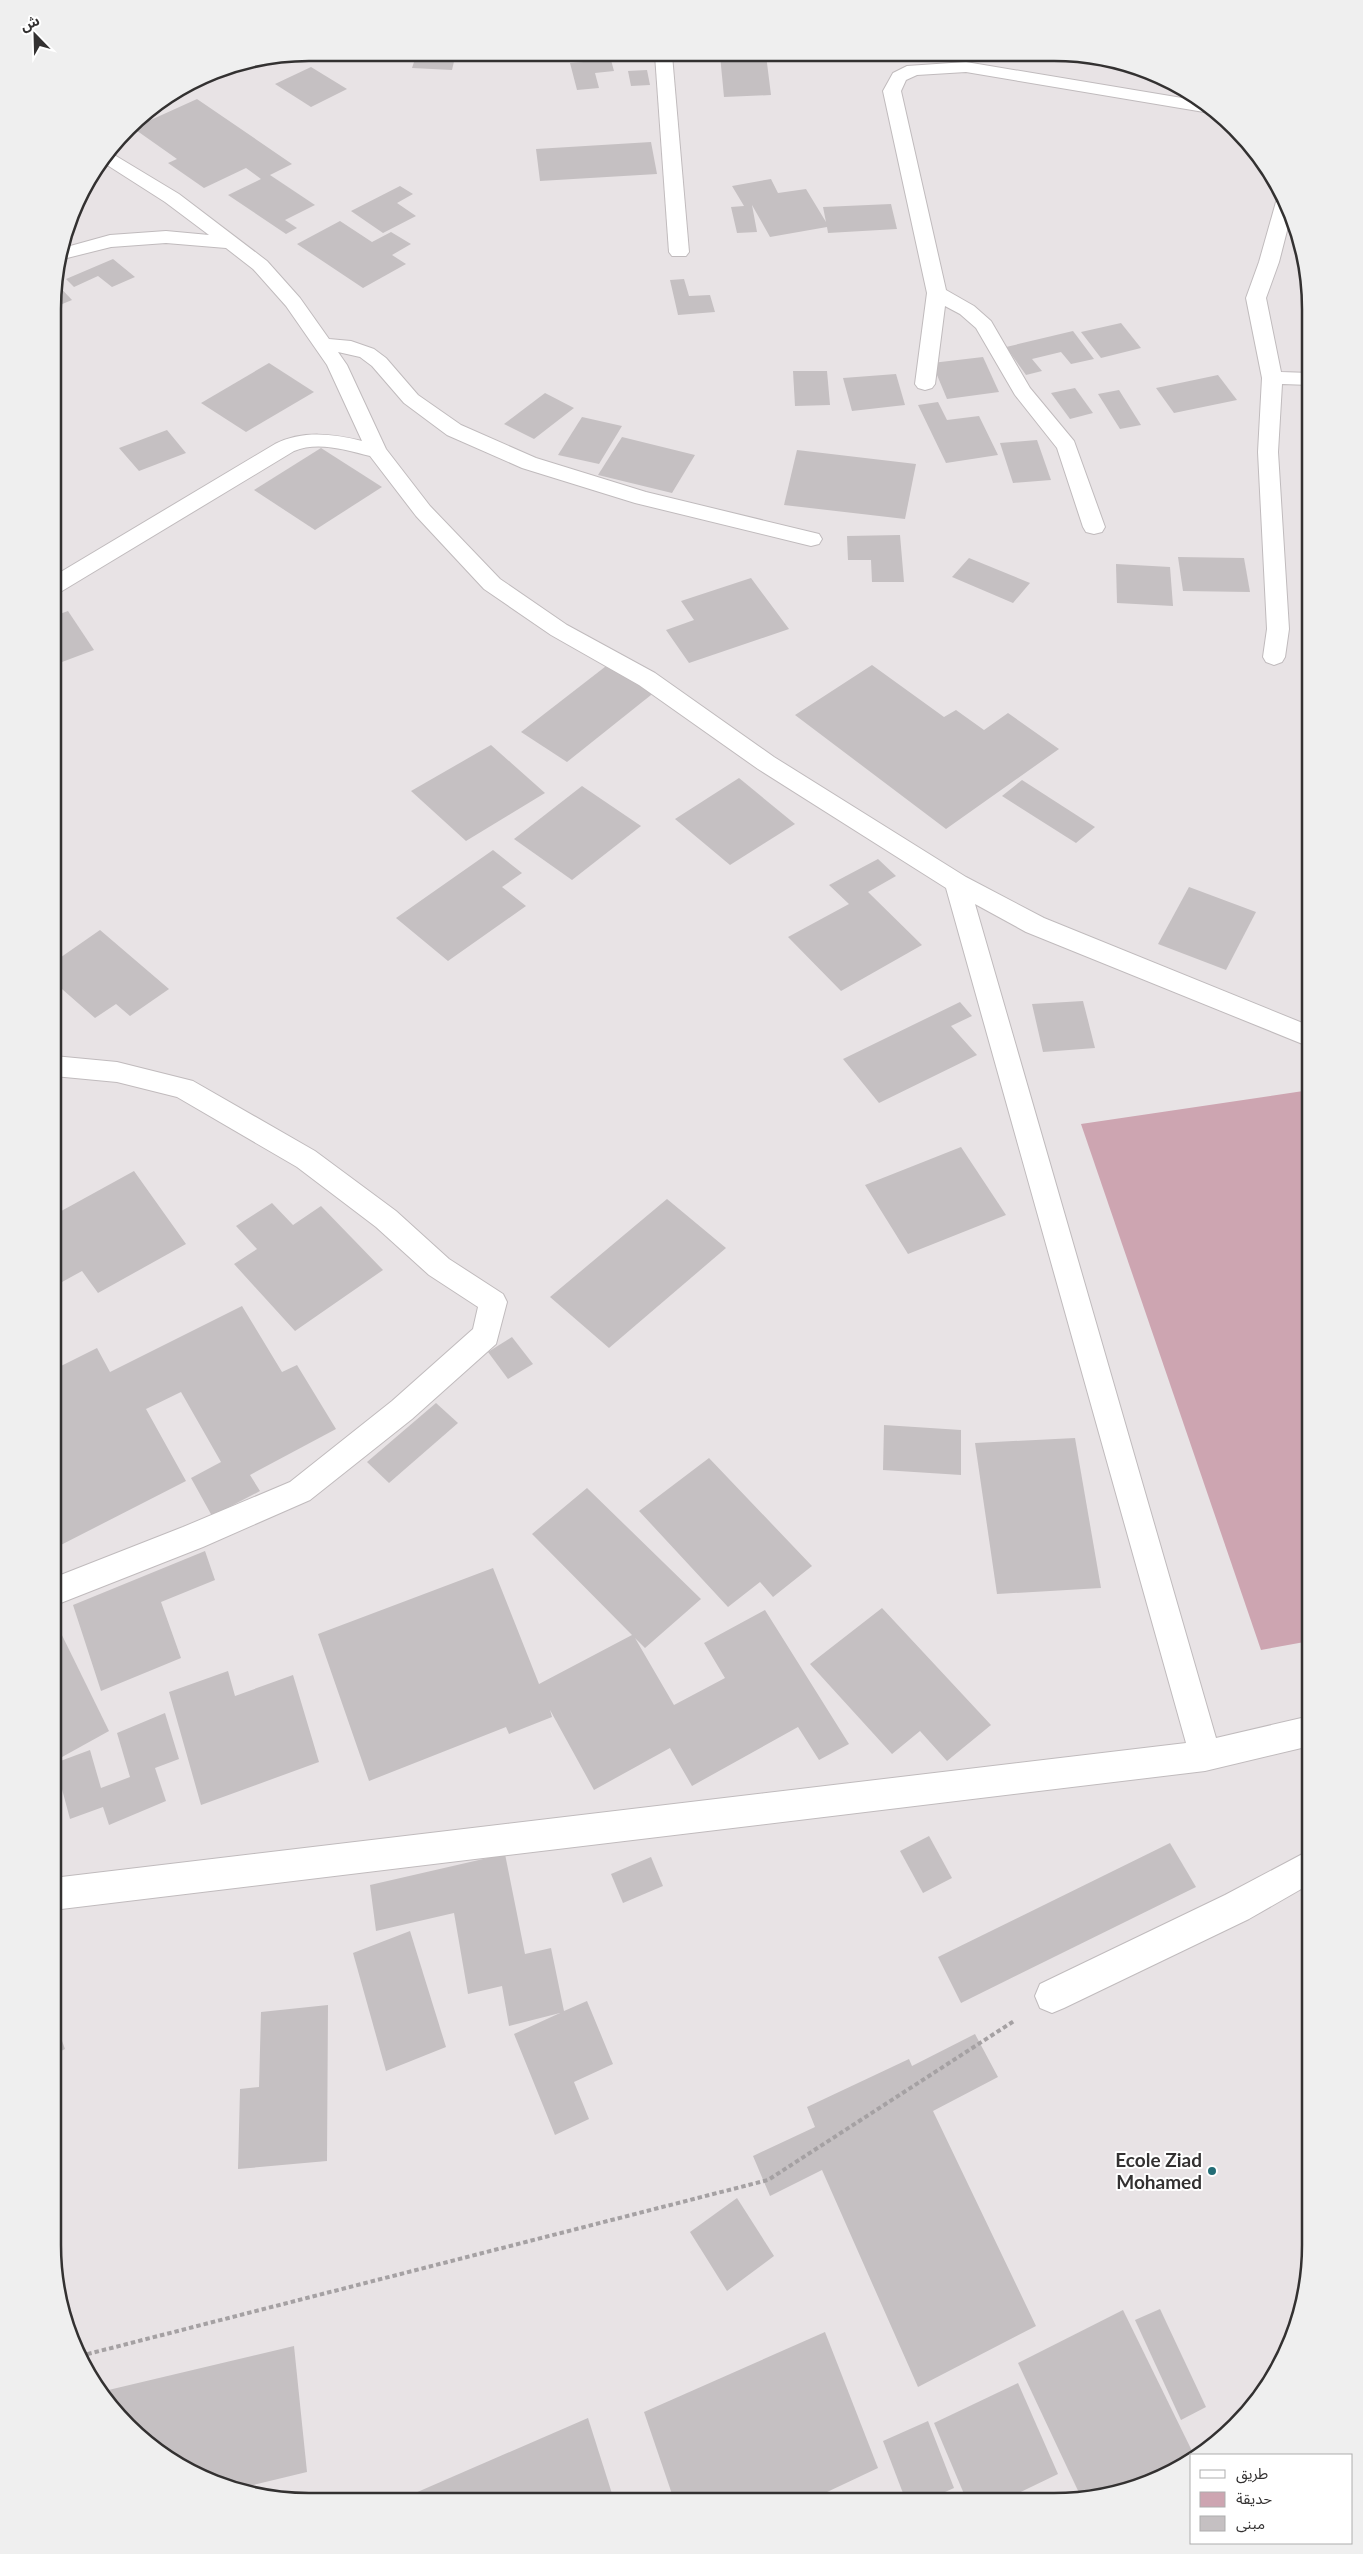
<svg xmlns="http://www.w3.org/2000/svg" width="1363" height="2554" viewBox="0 0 1363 2554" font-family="Lato,'Noto Sans Arabic',sans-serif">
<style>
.green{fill:#cda5b1}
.building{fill:#c5c0c2}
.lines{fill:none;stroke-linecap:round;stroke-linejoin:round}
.minor-casing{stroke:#c0bbbd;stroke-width:2}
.path{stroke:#a5a1a3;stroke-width:4;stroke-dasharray:4.5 3;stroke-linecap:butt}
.minor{fill:#fff;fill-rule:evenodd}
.poi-dot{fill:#226c75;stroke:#fff;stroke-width:2}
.labels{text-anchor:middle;stroke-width:4;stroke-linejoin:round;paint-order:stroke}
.near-poi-label{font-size:19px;font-weight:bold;fill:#333131;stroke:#fff;text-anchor:end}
.rim{fill:none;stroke:#333131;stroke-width:2.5}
</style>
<rect width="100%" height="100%" fill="#e8e3e5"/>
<path class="green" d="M1310,1090V1641L1261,1650L1081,1124Z"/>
<g class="building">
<path d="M417,53H456L452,70L412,68Z"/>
<path d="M720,55H766L771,95L724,97Z"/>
<path d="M611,60L614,71L595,73L599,88L577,90L570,63Z"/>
<path d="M311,67L347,89L311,107L275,84Z"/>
<path d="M647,70L650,85L631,86L628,71Z"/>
<path d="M197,99L292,164L270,175L315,205L285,220L297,228L286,234L228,195L261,179L246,168L204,188L168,163L177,159L133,128Z"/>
<path d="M651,142L657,174L540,181L536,149Z"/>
<path d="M771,179L778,193L806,189L826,222L823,207L891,204L897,229L828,233L827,227L770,237L752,205L757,232L737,233L731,207L744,206L732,186Z"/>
<path d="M400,186L413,194L397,203L416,216L383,233L351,211Z"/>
<path d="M340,221L372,242L391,232L411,244L392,255L406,264L363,288L297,244Z"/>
<path d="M113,259L135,277L112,287L98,276L74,287L66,279Z"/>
<path d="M684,279L689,296L710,295L715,312L678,315L670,280Z"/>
<path d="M55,282L72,300L55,307Z"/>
<path d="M1121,323L1141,348L1101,358L1081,332Z"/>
<path d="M1073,331L1094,359L1071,364L1061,352L1032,359L1042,371L1026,375L1006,347Z"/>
<path d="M983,357L999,392L947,399L932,363Z"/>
<path d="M269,363L314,392L246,432L201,403Z"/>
<path d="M793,371H827L830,405L795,406Z"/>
<path d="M896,374L905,405L852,411L843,378Z"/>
<path d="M1218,375L1237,400L1174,413L1156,388Z"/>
<path d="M1075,388L1093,413L1070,419L1051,393Z"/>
<path d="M1119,390L1141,425L1120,429L1098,394Z"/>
<path d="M545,393L574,408L534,439L504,424Z"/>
<path d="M938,402L947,420L979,416L998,455L946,463L918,405Z"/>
<path d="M582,417L622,426L599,464L558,455Z"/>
<path d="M167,430L186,453L139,471L119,448Z"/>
<path d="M622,437L695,455L672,493L598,475Z"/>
<path d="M1037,440L1051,480L1013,483L1000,443Z"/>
<path d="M321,448L382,487L315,530L254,490Z"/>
<path d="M797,450L916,464L905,519L784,505Z"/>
<path d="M54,521H57L61,545L54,546Z"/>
<path d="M900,535L904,582H872L871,560H848L847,536Z"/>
<path d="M1178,557L1244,558L1250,592L1183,591Z"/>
<path d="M969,558L1030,583L1013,603L952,577Z"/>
<path d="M1116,564L1170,567L1173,606L1117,603Z"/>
<path d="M751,578L789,629L689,663L666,630L694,620L681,601Z"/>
<path d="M68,611L94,650L54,665V616Z"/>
<path d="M610,663L656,691L567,762L521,732Z"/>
<path d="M872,665L944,717L956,710L984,730L1008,713L1059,749L946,829L795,715Z"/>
<path d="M491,745L545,793L466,841L411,791Z"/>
<path d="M739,778L795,824L730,865L675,819Z"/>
<path d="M1022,780L1095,827L1076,843L1002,796Z"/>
<path d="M582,786L641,826L572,880L514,839Z"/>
<path d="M493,850L522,873L502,887L526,906L448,961L396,918Z"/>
<path d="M878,859L896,876L868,892L922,945L841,991L788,937L849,904L829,885Z"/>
<path d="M1189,887L1256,912L1226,970L1158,944Z"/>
<path d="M100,930L169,989L130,1016L116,1004L95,1018L54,982V962Z"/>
<path d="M1083,1001L1095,1048L1043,1052L1032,1004Z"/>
<path d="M960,1002L972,1016L951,1026L977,1055L879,1103L843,1059Z"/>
<path d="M961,1147L1006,1215L908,1254L865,1185Z"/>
<path d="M134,1171L186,1244L98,1293L82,1271L62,1282L54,1269V1215Z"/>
<path d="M667,1199L726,1248L609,1348L550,1297Z"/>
<path d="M272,1203L293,1225L321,1206L383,1270L295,1331L234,1264L257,1249L236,1226Z"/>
<path d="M242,1306L282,1372L297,1365L336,1429L250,1475L260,1491L212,1516L191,1478L221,1462L181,1392L146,1409L186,1481L53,1549V1370L97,1348L110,1372Z"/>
<path d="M512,1337L533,1364L508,1379L488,1352Z"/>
<path d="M436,1403L458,1423L389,1483L367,1462Z"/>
<path d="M884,1425L961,1430V1475L883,1470Z"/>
<path d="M1075,1438L1101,1588L997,1594L975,1443Z"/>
<path d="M709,1458L812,1566L773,1597L760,1582L728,1607L639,1511Z"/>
<path d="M587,1488L701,1599L645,1648L635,1638L674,1705L725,1678L704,1643L765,1610L849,1744L819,1760L798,1727L692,1786L670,1748L594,1790L550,1710L552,1717L509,1734L506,1727L369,1781L318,1634L493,1568L539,1684L632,1635L532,1534Z"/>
<path d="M205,1551L215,1580L161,1602L181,1658L101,1691L73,1605Z"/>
<path d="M882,1608L991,1725L947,1761L920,1731L892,1754L810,1664Z"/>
<path d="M56,1623L109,1731L53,1762V1624Z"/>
<path d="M228,1671L235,1696L293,1675L319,1762L201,1805L169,1692Z"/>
<path d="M165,1713L179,1759L155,1768L166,1801L109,1825L103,1807L70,1819L55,1763L90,1750L101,1788L130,1777L117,1733Z"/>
<path d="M929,1836L952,1878L923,1893L900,1851Z"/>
<path d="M1170,1843L1196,1887L961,2003L938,1957Z"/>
<path d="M505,1854L525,1954L551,1948L564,2011L587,2001L613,2064L574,2082L589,2119L555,2135L514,2034L560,2013L509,2026L502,1986L468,1994L454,1913L376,1931L370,1885Z"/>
<path d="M651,1857L663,1886L623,1903L611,1874Z"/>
<path d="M410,1931L446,2047L386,2071L353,1953Z"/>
<path d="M328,2005L327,2161L238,2169L240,2089L259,2087L261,2012Z"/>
<path d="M53,2016L65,2049L53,2055Z"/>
<path d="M975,2034L998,2077L933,2111L1036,2326L918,2387L822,2170L770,2196L753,2156L815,2127L807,2107L909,2059L912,2066Z"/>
<path d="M737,2198L774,2256L727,2291L690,2232Z"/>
<path d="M1160,2309L1206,2407L1181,2420L1135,2320Z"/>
<path d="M1123,2310L1194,2455L1136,2488L1081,2497L1018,2363Z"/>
<path d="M825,2332L878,2468L808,2501L674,2500L644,2412Z"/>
<path d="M294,2346L307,2472L237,2489L211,2482L153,2448L100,2392Z"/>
<path d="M1018,2383L1058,2474L1002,2501H967L934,2423Z"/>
<path d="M588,2418L614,2500H399Z"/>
<path d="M928,2421L954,2488L925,2501H906L883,2441Z"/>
</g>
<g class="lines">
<g class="minor-casing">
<g id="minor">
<path d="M655,55H672L689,252L686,256H672L669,252Z"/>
<path d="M966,62L1200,101L1216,112L1210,113L966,72L917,75L906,80L901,91L946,290L974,306L991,321L1030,388L1074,441L1105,527L1102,532L1094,534L1086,532L1083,527L1057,448L1015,395L976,328L960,314L945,306L935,384L932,388L925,390L918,388L915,384L927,293L883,91L893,73L907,66Z"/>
<path d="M111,153L179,194L267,261L300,298L329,339L351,341L374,349L386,358L418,395L461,425L536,458L646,492L819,534L822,539L819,544L811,546L635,503L522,468L447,435L404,403L372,366L360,357L338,352L347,365L386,449L430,506L500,579L567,625L655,673L774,757L966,877L1044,918L1310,1026V1047L1026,932L975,904L1216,1738L1310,1716V1746L1205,1771L53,1910V1878L1186,1743L946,888L758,769L639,685L551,635L484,589L416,516L370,456C346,450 318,441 294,451L62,591L54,593V576L275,444C303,430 333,434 362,441L327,365L286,306L253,269L226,248L166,243L111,247L59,260L63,248L110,235L166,231L209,235L165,202L104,163Z"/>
<path d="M1282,197L1291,215L1279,262L1266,298L1281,372L1310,373V385L1282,384L1278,452L1289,629L1285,657L1282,662L1274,665L1266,662L1263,657L1267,629L1258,452L1262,378L1246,298L1259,262L1276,202Z"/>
<path d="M54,1056L117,1062L193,1081L315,1151L396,1211L449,1259L503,1294L507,1302L496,1344L412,1419L310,1500L203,1547L53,1606V1578L183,1527L290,1482L392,1401L473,1329L478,1307L429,1275L376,1227L297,1167L177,1097L117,1082L54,1076Z"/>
<path d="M1310,1850V1884L1249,1919L1064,2008L1052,2013L1040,2008L1035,1996L1040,1984L1225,1895Z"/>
</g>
</g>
<path class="path" d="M80,2356L768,2180L1014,2021"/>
<use href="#minor" class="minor"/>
</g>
<circle class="poi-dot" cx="1212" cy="2171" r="5"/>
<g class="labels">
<g class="near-poi-label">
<text x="1202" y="2167">Ecole Ziad<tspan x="1202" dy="22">Mohamed</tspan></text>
</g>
</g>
<path d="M0 0H1363V2554H0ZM309 61H1054A248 248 0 0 1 1302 309V2245A248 248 0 0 1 1054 2493H309A248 248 0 0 1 61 2245V309A248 248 0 0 1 309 61Z" fill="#efefef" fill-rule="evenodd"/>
<path class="rim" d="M309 61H1054A248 248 0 0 1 1302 309V2245A248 248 0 0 1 1054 2493H309A248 248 0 0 1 61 2245V309A248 248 0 0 1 309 61Z"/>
<rect x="1190" y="2454" width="162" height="90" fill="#ffffff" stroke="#adadad"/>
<rect x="1200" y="2470" width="25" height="8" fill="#ffffff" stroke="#adadad"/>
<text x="1236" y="2479" font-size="15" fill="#333131">طريق</text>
<rect x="1200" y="2492" width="25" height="15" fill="#cda5b1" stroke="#adadad"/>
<text x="1236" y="2504" font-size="15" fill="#333131">حديقة</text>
<rect x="1200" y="2516" width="25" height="15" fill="#c5c0c2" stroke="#adadad"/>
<text x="1236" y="2529" font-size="15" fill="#333131">مبنى</text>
<g transform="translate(35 35) rotate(337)" stroke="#ffffff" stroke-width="4" paint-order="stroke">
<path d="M0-4L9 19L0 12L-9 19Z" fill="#333131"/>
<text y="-8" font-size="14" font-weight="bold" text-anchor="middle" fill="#333131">ش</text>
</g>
</svg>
